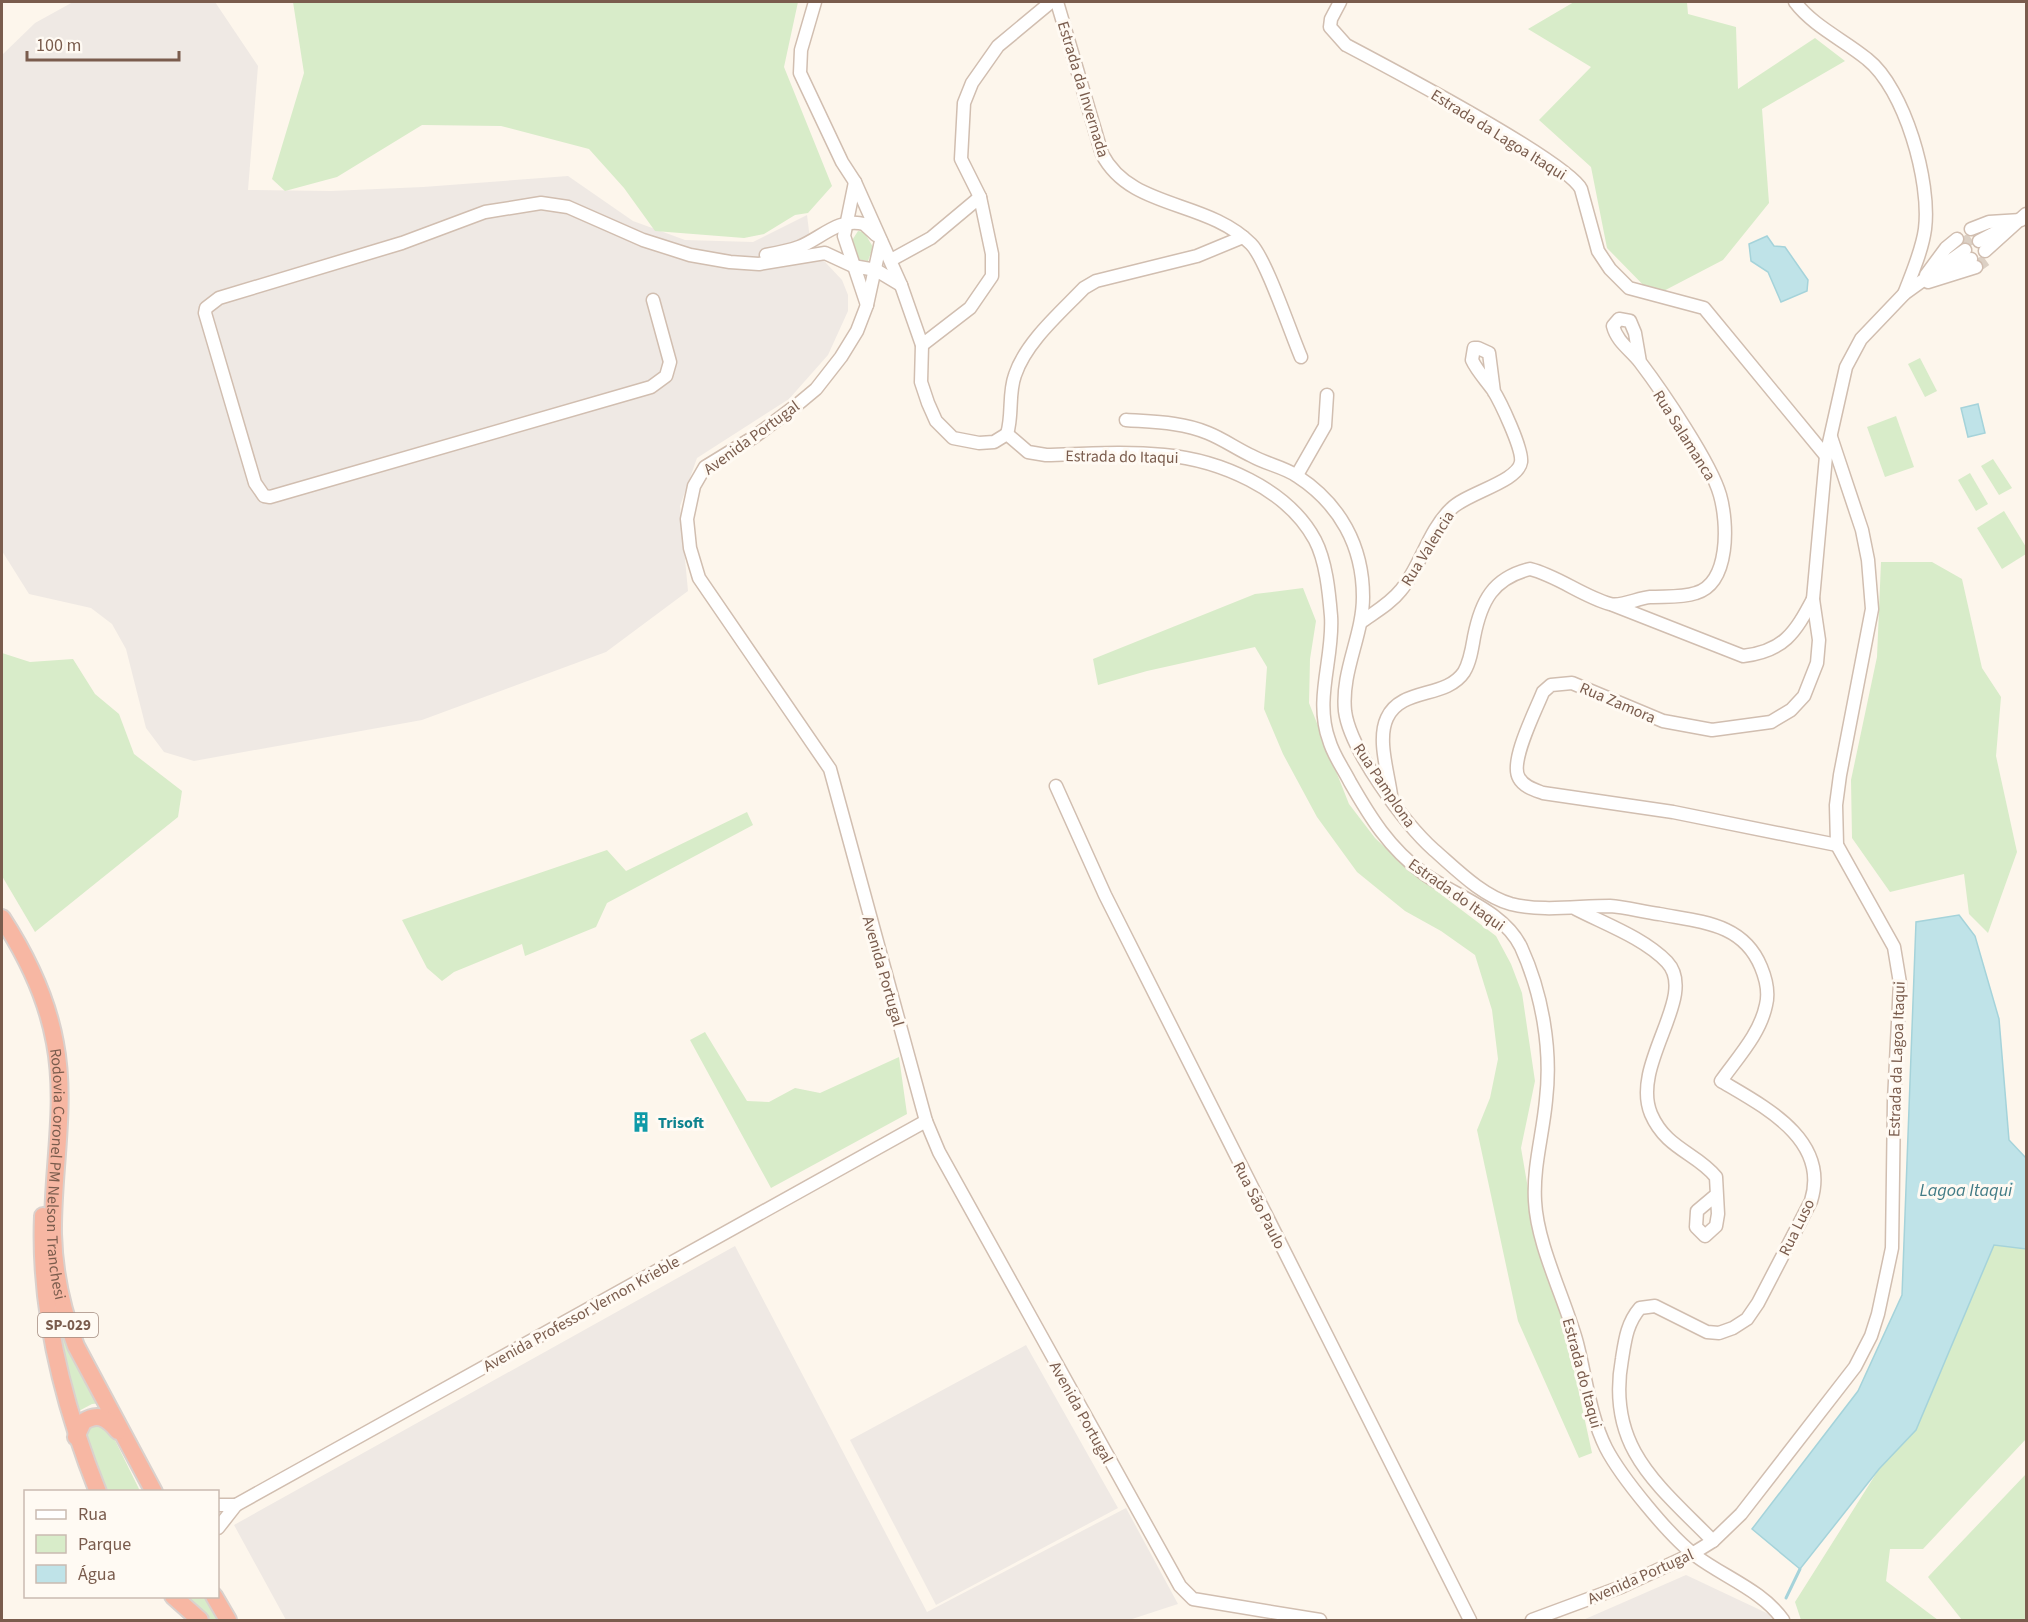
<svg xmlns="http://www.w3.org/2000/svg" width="2028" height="1622" viewBox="0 0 2028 1622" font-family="'Source Sans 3',sans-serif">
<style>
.industrial{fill:#efe9e4}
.green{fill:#d8ecc9}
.water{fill:#bfe3e8;stroke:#a5d3da;stroke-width:1.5}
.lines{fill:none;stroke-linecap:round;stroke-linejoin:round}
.stream{stroke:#a5d3da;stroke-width:3}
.minor-tunnel{stroke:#dcd0c4;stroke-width:12;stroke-dasharray:12 6;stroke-linecap:butt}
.minor-casing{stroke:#d1beb0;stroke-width:15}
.highway-casing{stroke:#dad1cd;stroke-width:20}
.minor{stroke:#fff;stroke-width:12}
.highway{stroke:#f7b7a3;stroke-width:16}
.labels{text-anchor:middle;stroke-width:6;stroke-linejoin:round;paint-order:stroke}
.shield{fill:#fffaf3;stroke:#a28b7f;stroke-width:1.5}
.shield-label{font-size:15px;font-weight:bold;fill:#7a5c4d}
.street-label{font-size:16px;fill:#7a5c4d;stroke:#fffaf3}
.culture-label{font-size:16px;font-weight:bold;fill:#0d838f;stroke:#fffaf3;text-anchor:start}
.water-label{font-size:18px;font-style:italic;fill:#437c86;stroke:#fffaf3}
</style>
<rect width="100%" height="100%" fill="#fdf6ec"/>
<g class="industrial">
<path d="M73,2H215L258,66L248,190L331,191L423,187L568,176L633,221L685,240L753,242L807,215L811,247L842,280L848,295V311L828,355L789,399L697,458L680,506L688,591L606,652L422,720L194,761L164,752L146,728L126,649L112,624L91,608L29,594L2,551V55L35,23Z"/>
<path d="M735,1246L927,1612L1126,1508L1178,1604L1129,1620H286L234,1525Z"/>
<path d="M1026,1345L1118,1508L936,1605L850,1440Z"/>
<path d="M1686,1575L1773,1616L1775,1620H1583Z"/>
</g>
<g class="green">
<path d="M293,2H798L784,67L832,186L808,213L795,215L764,234L744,238L655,231L624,188L589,149L501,126L422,125L337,177L285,191L272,179L304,73Z"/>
<path d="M1574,2H1687L1688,14L1736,27L1738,89L1815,38L1845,61L1762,109L1769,203L1723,260L1654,296L1607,248L1591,167L1539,120L1591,67L1528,29Z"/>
<path d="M858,231L864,232L873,247L868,261L857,259L851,242Z"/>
<path d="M1920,358L1937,391L1925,397L1908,364Z"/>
<path d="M1896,416L1914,467L1885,477L1867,427Z"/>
<path d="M1993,459L2012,488L1999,495L1981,466Z"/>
<path d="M1970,473L1988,504L1976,511L1958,480Z"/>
<path d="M2004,511L2026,547V554L2002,569L1977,528Z"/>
<path d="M1881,562H1932L1962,579L1982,668L2001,697L1996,756L2017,852L1988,933L1969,914L1964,874L1890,892L1852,838L1851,780L1877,657Z"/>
<path d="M1303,588L1316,621L1310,659L1309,703L1349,804L1375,838L1410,871L1496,936L1511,964L1522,993L1535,1081L1521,1148L1536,1235L1564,1324L1592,1453L1579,1458L1518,1321L1477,1130L1490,1098L1498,1059L1492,1010L1475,955L1441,931L1405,911L1357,872L1317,817L1283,754L1264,709L1267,667L1255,647L1147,671L1098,685L1093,659L1255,594Z"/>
<path d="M2,653L30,662L73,659L95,694L119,714L134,754L182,791L178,817L35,932L2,876Z"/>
<path d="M747,812L753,825L607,903L596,927L525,956L522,944L454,972L442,981L427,968L402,920L607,850L626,871Z"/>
<path d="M705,1032L747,1101L769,1102L795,1088L820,1093L899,1057L907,1114L771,1188L690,1040Z"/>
<path d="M1994,1245L2026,1249V1439L1923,1549H1890L1886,1581L1938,1620H1801L1795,1602L1879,1469L1916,1430Z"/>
<path d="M56,1328L65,1337L102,1403L92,1404L75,1413Z"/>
<path d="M103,1423L112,1434L140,1491H106L85,1433L89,1426Z"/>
<path d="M2026,1474V1620H1962L1928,1577Z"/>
<path d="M187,1597H205L219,1620H211Z"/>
</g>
<g class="water">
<path d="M1767,236L1774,246L1785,247L1808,280L1807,291L1781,302L1768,272L1751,261L1749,244Z"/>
<path d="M1978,404L1985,433L1968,437L1961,408Z"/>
<path d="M1959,915L1975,936L1999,1019L2009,1140L2026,1158V1249L1994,1245L1916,1430L1879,1469L1800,1569L1752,1529L1858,1391L1902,1295L1916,922Z"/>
</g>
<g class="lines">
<path class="stream" d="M1786,1598L1800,1569"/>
<g class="minor-tunnel">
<path d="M1961,245L1975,236"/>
<path d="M1976,267L1990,257"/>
</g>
<g class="minor-casing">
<g id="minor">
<path d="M815,2L801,50L800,73L842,162L855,182L901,285L922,345L921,382L928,403L936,421L953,438L979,443L994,442L1007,434"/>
<path d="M1057,2L1102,154C1131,210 1206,199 1251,244C1266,259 1291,334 1301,357"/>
<path d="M1340,2L1331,19L1330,27L1346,45C1382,64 1568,162 1581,189L1598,251L1610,269L1629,288L1704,308L1826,456"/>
<path d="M1795,2C1813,26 1844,40 1867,59C1905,89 1931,182 1925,229C1922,251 1912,273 1904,294"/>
<path d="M855,182L844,236L867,305"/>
<path d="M1971,229L1989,222L2021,220"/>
<path d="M881,241L867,305L857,331L841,357L816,389L798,404L754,437L705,467L694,486L687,519L690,548L699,578L830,769L926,1121L939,1152L1180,1586L1193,1599L1320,1620"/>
<path d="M1979,241L2004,228"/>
<path d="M1985,251L2026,214"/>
<path d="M766,255C777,253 788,251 799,247C820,239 839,217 864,224L876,235"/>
<path d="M891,260L931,238L980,197"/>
<path d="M1946,272L1971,259"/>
<path d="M1926,275L1946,248L1957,239"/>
<path d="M1928,282L1976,267"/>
<path d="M653,300L670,362L666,376L651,387L270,497L264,496L255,483L205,313L206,308L219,298L402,243L485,212L541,203L568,207L643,240L690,255L730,262L759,264L825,253L853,266L876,270L901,285"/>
<path d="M922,345L970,308L992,276V254L980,197L961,159L964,103L972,83L998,46L1051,2"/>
<path d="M1126,420C1153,422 1182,422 1208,433C1223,439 1237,449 1252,456C1266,464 1284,467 1297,476C1340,504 1363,546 1363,597C1363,636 1341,671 1345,711C1350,750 1405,824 1434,850C1456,869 1482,896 1511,904C1543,912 1577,906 1610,906C1626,907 1643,912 1659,914C1701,922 1743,923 1761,967C1766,979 1769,993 1766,1005C1760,1034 1738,1057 1721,1081C1765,1107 1830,1140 1811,1201L1758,1303L1747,1319L1733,1328L1719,1333L1707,1332L1655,1306L1640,1308C1627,1323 1625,1340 1622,1359C1606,1447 1657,1484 1713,1541"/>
<path d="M1007,434L1028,452L1046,455C1085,454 1125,451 1164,455C1219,460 1287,488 1315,540C1326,561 1329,592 1331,616C1334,657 1314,699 1329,740C1333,755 1343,768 1350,782C1370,817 1389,848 1423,873C1454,896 1503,910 1521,947C1542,993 1552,1049 1546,1100C1543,1134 1533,1166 1535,1201C1537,1245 1565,1299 1577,1343C1586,1378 1590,1416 1606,1448C1621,1477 1670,1537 1696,1556C1724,1577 1763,1591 1783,1620"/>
<path d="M1007,434C1013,415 1008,394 1015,375C1026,342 1060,313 1084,288L1096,281L1197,256L1243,237"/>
<path d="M1297,475L1325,426L1327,395"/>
<path d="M1613,605L1743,656C1784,651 1795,633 1813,599"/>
<path d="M1361,622C1375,612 1390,604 1401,590C1421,566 1428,531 1451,509C1466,493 1518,482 1521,462C1523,449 1500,401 1493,390C1486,380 1477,371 1472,360L1474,348H1478L1489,353L1494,392"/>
<path d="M1056,786L1105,895L1470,1620"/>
<path d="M1391,795C1388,772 1377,739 1387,718C1401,687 1446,699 1464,672C1470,662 1472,649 1474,637C1481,601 1493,578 1530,569C1558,576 1582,596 1610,604C1621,607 1638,598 1650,597C1665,596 1681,598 1696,593C1730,583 1728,523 1720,495C1711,463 1662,391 1640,362C1631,350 1617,342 1613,326L1619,319L1630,321L1635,333L1640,362"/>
<path d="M1837,845L1673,812L1543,793C1535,790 1524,787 1519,778C1509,762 1536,710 1543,692L1551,685L1572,683L1663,721L1712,730L1771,722L1791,710L1804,696L1817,663L1819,640L1813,599L1826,456L1846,367L1861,339L1904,294L1965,250"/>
<path d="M1576,909C1605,924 1644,938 1667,962C1699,996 1630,1064 1651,1114C1666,1149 1697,1153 1716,1177L1718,1214L1716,1226L1705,1236L1696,1227L1697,1211L1716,1195"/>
<path d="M218,1505H236"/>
<path d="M218,1528L236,1505L926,1121"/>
<path d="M1532,1620L1621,1587L1692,1554L1713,1541L1741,1514L1855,1367L1871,1336L1878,1314L1892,1248L1894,1101L1900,983L1894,947L1837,845L1836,805L1840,775L1872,609L1868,560L1862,530L1831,437"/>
</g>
</g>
<g class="highway-casing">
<g id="highway">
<path id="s1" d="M2,918C26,955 47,998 55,1043C67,1106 52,1171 53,1234C54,1273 62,1310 76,1346L154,1492"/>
<path d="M43,1216C39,1311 63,1404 98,1492"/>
<path d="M76,1437L83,1422C98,1412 107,1418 118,1431"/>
<path d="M173,1596L200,1620"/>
<path d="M214,1596L228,1620"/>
</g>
</g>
<use href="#minor" class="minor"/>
<use href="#highway" class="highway"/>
</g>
<defs>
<g id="building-bare" transform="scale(1.62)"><path d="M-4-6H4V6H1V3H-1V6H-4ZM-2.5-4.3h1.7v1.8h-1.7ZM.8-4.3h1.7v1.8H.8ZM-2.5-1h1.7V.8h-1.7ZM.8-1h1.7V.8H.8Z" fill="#0f9aa8" stroke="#fffaf3" stroke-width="2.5" paint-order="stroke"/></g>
</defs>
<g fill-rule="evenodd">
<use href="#building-bare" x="641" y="1122"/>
</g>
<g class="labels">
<rect class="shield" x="38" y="1313" width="60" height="24" rx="4.5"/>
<g class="shield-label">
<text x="68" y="1330">SP-029</text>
</g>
<g class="street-label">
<text transform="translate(1084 89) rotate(73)" y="6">Estrada da Invernada</text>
<text transform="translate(1499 134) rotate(32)" y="6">Estrada da Lagoa Itaqui</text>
<text transform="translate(1685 435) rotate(58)" y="6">Rua Salamanca</text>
<text transform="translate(751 437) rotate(-36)" y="6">Avenida Portugal</text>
<text transform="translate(1122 456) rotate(1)" y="6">Estrada do Itaqui</text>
<text transform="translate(1427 548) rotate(-58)" y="6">Rua Valencia</text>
<text transform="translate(1618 702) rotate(23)" y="6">Rua Zamora</text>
<text transform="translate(1385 785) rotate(56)" y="6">Rua Pamplona</text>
<text transform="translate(1457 894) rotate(35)" y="6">Estrada do Itaqui</text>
<text transform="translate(884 971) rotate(74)" y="6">Avenida Portugal</text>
<text transform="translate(1896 1059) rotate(-88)" y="6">Estrada da Lagoa Itaqui</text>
<text dy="6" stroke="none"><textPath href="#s1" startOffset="268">Rodovia Coronel PM Nelson Tranchesi</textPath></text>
<text transform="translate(1260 1205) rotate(63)" y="6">Rua São Paulo</text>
<text transform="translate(1796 1227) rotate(-64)" y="6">Rua Luso</text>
<text transform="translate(581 1313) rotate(-29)" y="6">Avenida Professor Vernon Krieble</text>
<text transform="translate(1583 1373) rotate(75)" y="6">Estrada do Itaqui</text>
<text transform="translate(1082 1412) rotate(61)" y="6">Avenida Portugal</text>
<text transform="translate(1640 1576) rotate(-24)" y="6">Avenida Portugal</text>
</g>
<g class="culture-label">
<text x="658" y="1128">Trisoft</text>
</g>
<g class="water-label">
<text x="1966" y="1196">Lagoa Itaqui</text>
</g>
</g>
<rect width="2028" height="1622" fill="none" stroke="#7a5c4d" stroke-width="6"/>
<rect x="24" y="1490" width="195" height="108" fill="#fffaf3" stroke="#cabbb1" stroke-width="1.5"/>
<rect x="36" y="1510" width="30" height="9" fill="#ffffff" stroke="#cabbb1" stroke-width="1.5"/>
<text x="78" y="1520" font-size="18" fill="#7a5c4d">Rua</text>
<rect x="36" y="1535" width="30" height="18" fill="#d8ecc9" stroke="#cabbb1" stroke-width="1.5"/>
<text x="78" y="1550" font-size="18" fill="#7a5c4d">Parque</text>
<rect x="36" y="1565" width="30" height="18" fill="#bfe3e8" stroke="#cabbb1" stroke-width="1.5"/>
<text x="78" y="1580" font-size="18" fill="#7a5c4d">Água</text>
<path d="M27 51v9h152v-9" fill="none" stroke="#7a5c4d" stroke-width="3"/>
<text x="36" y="51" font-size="18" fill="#7a5c4d" stroke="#fffaf3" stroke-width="4.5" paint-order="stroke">100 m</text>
</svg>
